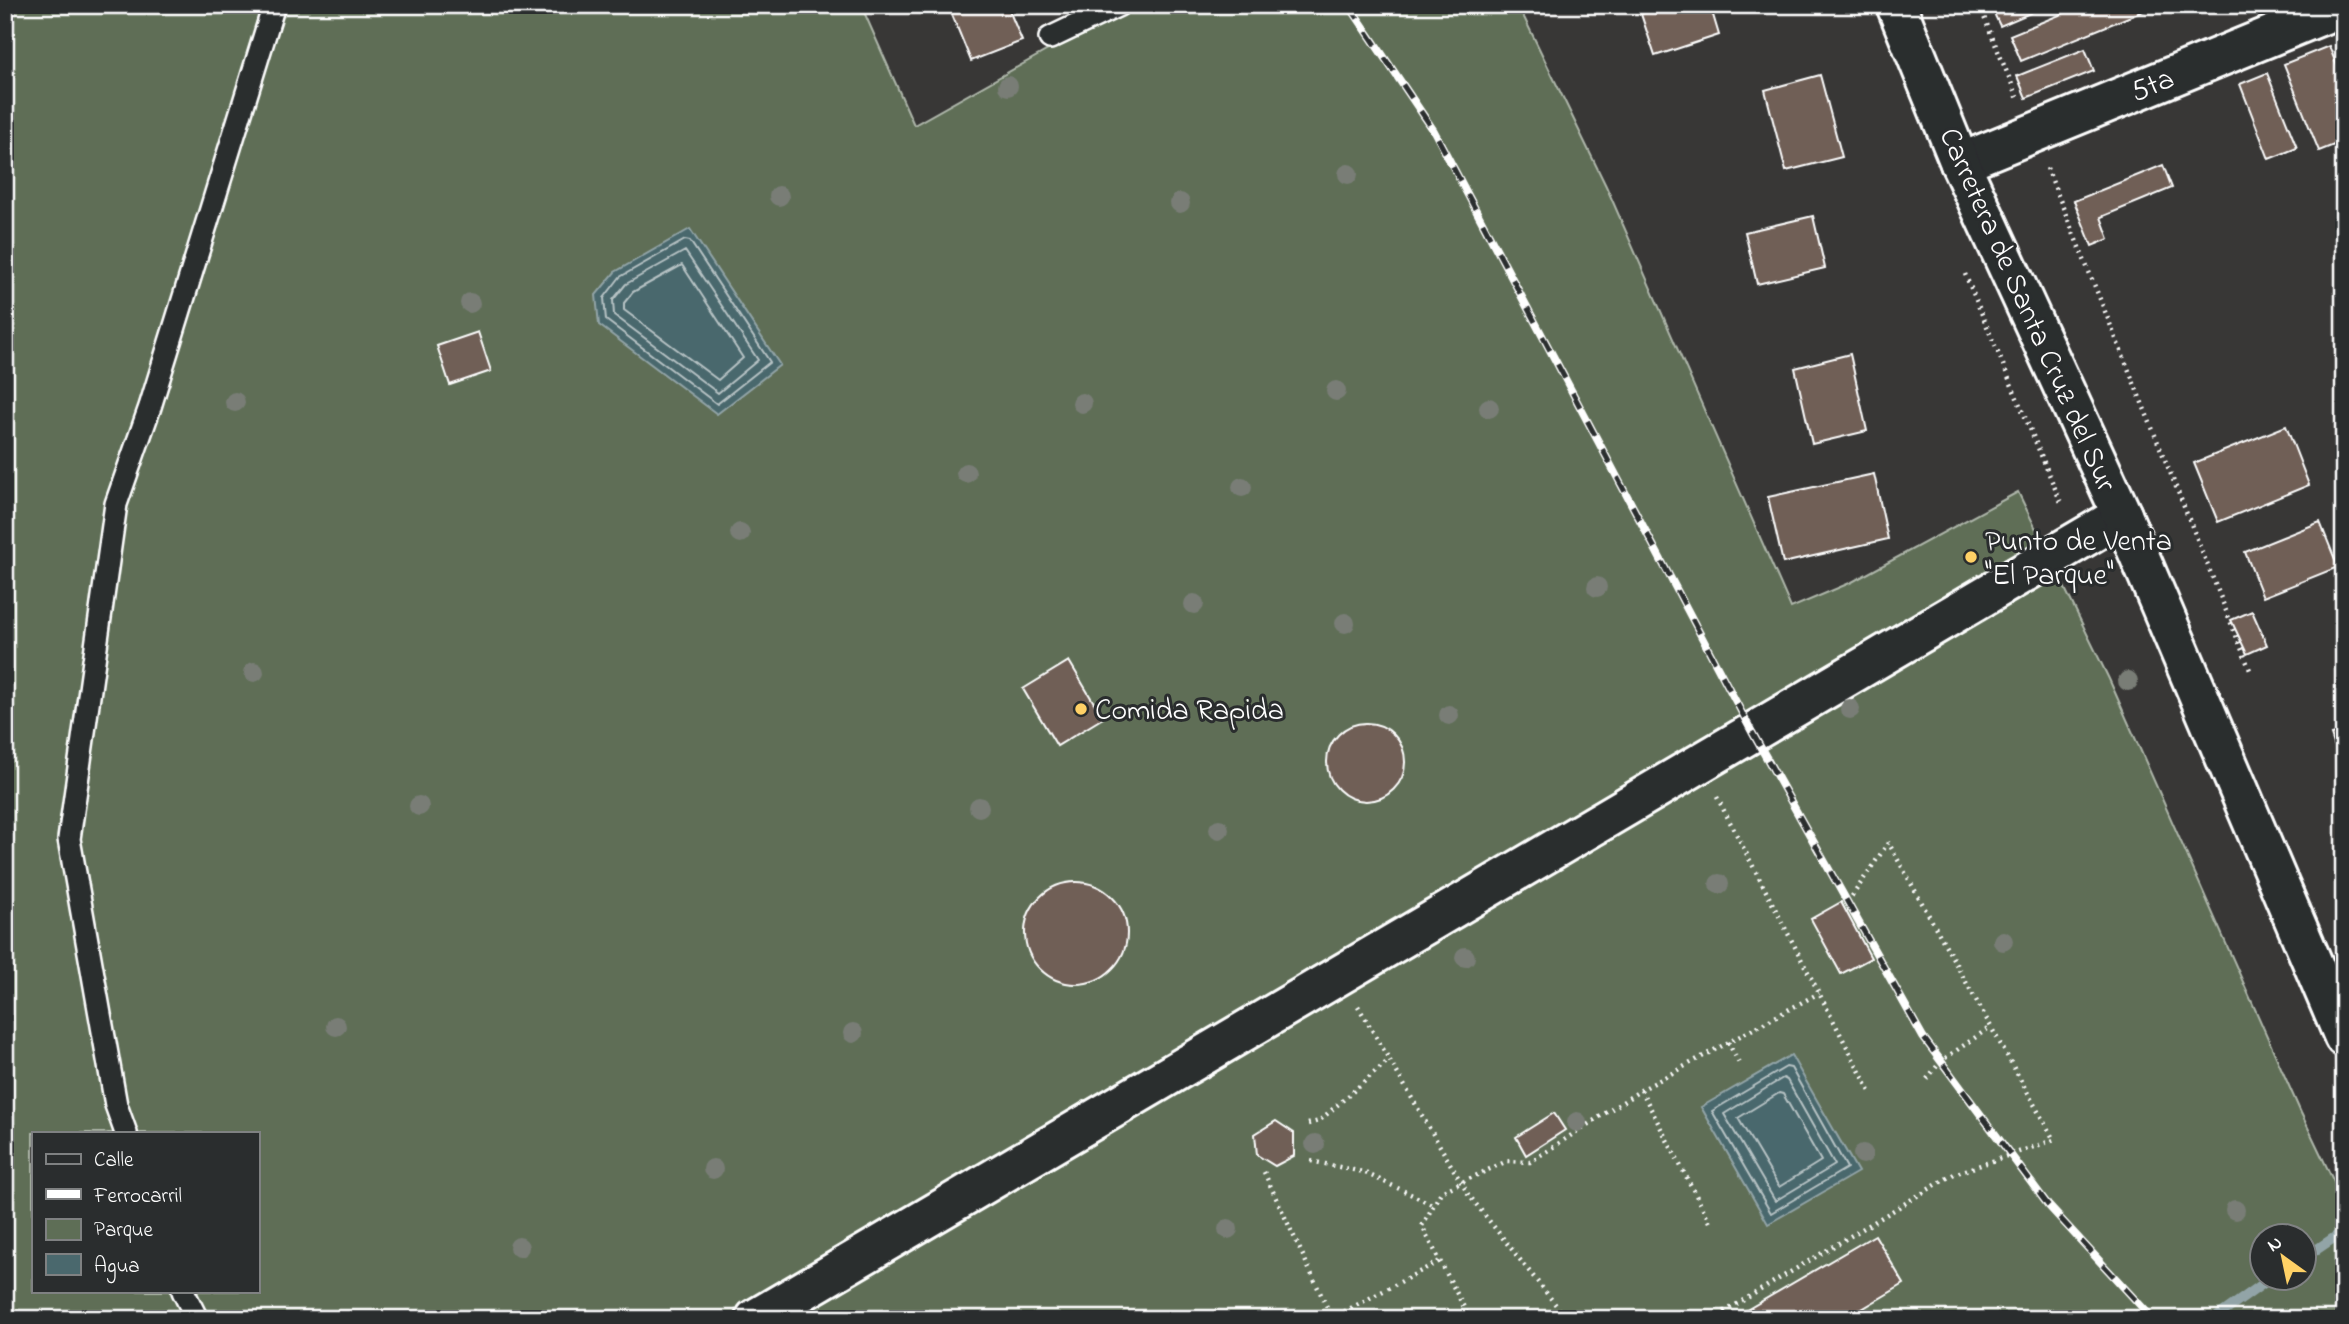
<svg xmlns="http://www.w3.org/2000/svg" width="2349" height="1324" viewBox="0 0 2349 1324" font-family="'Indie Flower',sans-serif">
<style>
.green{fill:#5e6e56;stroke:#aeb6aa;stroke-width:2;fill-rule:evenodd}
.water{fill:#4a686d;stroke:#92a4a7;stroke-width:2}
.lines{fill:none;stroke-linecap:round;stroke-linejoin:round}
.shore{stroke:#b7c3c5;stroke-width:2}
.stream{stroke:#92a4a7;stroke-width:10}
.building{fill:#6f5e56;stroke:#fff;stroke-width:2}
.lane-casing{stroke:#fff;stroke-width:26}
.street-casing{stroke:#fff;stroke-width:44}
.secondary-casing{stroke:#fff;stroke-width:44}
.path{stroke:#fff;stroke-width:4.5;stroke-dasharray:2 5;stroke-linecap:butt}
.lane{stroke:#2a2d2e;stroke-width:21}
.street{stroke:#2a2d2e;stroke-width:38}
.secondary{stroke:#2a2d2e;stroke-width:38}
.rail-casing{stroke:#fff;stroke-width:8}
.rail{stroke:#2a2d2e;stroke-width:5;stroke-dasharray:16;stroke-linecap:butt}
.tree{fill:#797d76}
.poi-dot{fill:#ffd166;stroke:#2a2d2e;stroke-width:2.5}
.labels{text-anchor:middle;stroke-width:6;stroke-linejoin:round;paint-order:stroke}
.street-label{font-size:30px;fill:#fff;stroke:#2a2d2e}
.poi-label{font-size:30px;fill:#fff;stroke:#2a2d2e;text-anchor:start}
</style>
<rect width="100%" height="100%" fill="#383736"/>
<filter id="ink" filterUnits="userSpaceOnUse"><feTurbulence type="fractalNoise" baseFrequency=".0143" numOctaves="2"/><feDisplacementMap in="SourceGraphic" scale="14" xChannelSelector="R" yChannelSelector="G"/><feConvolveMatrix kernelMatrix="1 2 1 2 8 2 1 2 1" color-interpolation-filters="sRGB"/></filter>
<g filter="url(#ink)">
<path class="green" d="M5,5H861L914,125L1128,5H1518L1606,186L1791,608L1852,582L2018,492L2109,679L2301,1113L2344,1203V1319H5ZM33,1133H257V1291H33ZM2262,1236H2304V1278H2262Z"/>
<g class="water">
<path d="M690,229L780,365L717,414L599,325L596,295L615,272Z"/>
<path d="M1791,1055L1858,1172L1768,1224L1701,1107Z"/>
</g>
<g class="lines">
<g class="shore">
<path d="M685,240L690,241L770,362L717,404L606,320L604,298L620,277Z"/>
<path d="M685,251L758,360L718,393L614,315L613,300L626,284Z"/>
<path d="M682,265L743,358L718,380L624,310V303L633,292Z"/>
<path d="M1786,1067L1791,1068L1847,1168L1771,1213L1712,1111Z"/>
<path d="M1783,1078L1787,1080L1835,1165L1775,1201L1724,1114Z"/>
<path d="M1779,1093L1783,1094L1821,1161L1779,1187L1738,1118Z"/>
</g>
<g class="stream">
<path d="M2304,1258L2344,1231"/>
<path d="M2214,1319L2271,1278"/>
</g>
</g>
<g class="building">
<path d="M948,5H1007L1022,41L971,61Z"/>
<path d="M1667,5H1710L1719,35L1655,56L1641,14Z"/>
<path d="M1990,5H2049L2000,26Z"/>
<path d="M2084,5H2158L2021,61L2010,35Z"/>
<path d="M2329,46L2344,83V141L2319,151L2284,64Z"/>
<path d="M2085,49L2094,71L2026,98L2017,76Z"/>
<path d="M2267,73L2297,148L2269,159L2240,84Z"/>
<path d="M1820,75L1842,157L1786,171L1765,90Z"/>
<path d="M2163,165L2172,188L2101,217L2109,239L2092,246L2074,201Z"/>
<path d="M1813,216L1825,268L1757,284L1745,232Z"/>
<path d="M478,332L491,371L450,385L437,346Z"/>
<path d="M1850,354L1867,431L1812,444L1795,368Z"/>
<path d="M2286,426L2309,485L2218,522L2194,463Z"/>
<path d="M1874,474L1888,539L1783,563L1768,497Z"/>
<path d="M2320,522L2338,567L2263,597L2245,552Z"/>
<path d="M2252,611L2267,645L2247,654L2231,620Z"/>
<path d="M1069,661L1103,718L1057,746L1023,689Z"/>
<circle cx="1366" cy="762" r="39"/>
<path d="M2344,731V774L2331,735Z"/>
<circle cx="1076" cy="933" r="51"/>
<path d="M1841,902L1871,958L1841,974L1811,919Z"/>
<path d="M1554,1113L1565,1130L1526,1155L1516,1137Z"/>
<path d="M1276,1121L1294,1133V1156L1275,1166L1257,1155L1255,1134Z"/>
<path d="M1875,1235L1904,1284L1845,1319H1741L1738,1315Z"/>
</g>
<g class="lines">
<g class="lane-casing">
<g id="lane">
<path d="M1050,38L1119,5"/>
<path d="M126,1133L116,1105L69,839L116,504L150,407L274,5"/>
<path d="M183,1291L197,1319"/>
</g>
</g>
<g class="street-casing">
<g id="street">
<path d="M1960,163L2344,6"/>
<path d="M755,1319L2122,515"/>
</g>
</g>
<g class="secondary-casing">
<path id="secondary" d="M1896,5L1960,163L2122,515L2344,1037"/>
</g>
<g class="path">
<path d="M1979,5L2018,99"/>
<path d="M2047,168L2250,670"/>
<path d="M1965,274L2062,505"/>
<path d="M1717,797L1872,1095"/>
<path d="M1848,902L1888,843"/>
<path d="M1358,1006L1468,1194L1567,1319"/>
<path d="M1728,1042L1739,1063"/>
<path d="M1927,1079L1941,1061L1989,1028"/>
<path d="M1641,1090L1711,1224"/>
<path d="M1308,1124L1319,1121L1389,1060"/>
<path d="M1311,1161L1363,1172L1434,1205"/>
<path d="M1264,1172L1332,1318"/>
<path d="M1332,1318L1440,1261"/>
<path d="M1470,1319L1422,1226L1441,1192L1507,1161L1530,1162L1641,1090L1819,993"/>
<path d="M1712,1319L1954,1174L2054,1140L1888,842"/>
</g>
<use href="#lane" class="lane"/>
<use href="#street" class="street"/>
<use href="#secondary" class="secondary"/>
<g class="rail-casing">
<g id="rail">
<path d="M1349,5L1434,131L1752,732L1923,1037L2048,1205L2153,1319"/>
<path d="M5,14L18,5"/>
</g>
</g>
<use href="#rail" class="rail"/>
</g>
<g class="tree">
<circle cx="1008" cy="86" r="10"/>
<circle cx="1348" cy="174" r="10"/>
<circle cx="779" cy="196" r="10"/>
<circle cx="1180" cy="203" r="10"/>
<circle cx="470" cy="303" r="10"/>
<circle cx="1336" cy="391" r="10"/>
<circle cx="235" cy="402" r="10"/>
<circle cx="1082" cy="403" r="10"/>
<circle cx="1489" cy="408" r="10"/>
<circle cx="966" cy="473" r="10"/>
<circle cx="1242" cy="487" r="10"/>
<circle cx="740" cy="533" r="10"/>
<circle cx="1597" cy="587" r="10"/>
<circle cx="1194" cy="604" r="10"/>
<circle cx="1345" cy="623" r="10"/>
<circle cx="254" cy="672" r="10"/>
<circle cx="2128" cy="681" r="10"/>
<circle cx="1850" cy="709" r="10"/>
<circle cx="1449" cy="715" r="10"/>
<circle cx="419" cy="806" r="10"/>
<circle cx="979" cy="807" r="10"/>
<circle cx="1219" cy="829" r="10"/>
<circle cx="1719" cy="884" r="10"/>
<circle cx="2003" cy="941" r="10"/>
<circle cx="1465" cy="957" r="10"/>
<circle cx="336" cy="1026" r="10"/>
<circle cx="853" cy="1033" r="10"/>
<circle cx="1577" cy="1122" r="10"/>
<circle cx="1315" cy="1144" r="10"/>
<circle cx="1863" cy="1154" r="10"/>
<circle cx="713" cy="1169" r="10"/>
<circle cx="2235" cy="1210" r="10"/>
<circle cx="1228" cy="1229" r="10"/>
<circle cx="519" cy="1247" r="10"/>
</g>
</g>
<g class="poi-dot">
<circle cx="1971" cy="557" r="7"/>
<circle cx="1081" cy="709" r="7"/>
</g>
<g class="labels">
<g class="street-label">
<text transform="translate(2152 84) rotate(-22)" y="10">5ta</text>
<text transform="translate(2029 309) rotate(66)" y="10">Carretera de Santa Cruz del Sur</text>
</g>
<g class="poi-label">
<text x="1985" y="550">Punto de Venta<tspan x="1985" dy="34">"El Parque"</tspan></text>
<text x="1095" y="719">Comida Rapida</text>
</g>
</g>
<rect width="2349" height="1324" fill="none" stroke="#2a2d2e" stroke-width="28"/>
<rect x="14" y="14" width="2321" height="1296" fill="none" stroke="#fff" stroke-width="2.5" filter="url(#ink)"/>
<rect x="32" y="1132" width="228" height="161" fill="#2a2d2e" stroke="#7f8182" stroke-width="2"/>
<rect x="46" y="1154" width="35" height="10" fill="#2a2d2e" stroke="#7f8182" stroke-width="2"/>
<text x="94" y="1166" font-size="21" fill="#ffffff">Calle</text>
<rect x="46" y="1189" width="35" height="10" fill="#ffffff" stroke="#7f8182" stroke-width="2"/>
<text x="94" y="1202" font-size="21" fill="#ffffff">Ferrocarril</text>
<rect x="46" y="1219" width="35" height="21" fill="#5e6e56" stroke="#7f8182" stroke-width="2"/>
<text x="94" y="1236" font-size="21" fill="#ffffff">Parque</text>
<rect x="46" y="1254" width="35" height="21" fill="#4a686d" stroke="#7f8182" stroke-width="2"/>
<text x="94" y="1272" font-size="21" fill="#ffffff">Agua</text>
<g transform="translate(2283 1257) rotate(327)"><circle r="33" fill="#2a2d2e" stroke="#7f8182" stroke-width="2"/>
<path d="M0-5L12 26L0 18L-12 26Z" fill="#ffd166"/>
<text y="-10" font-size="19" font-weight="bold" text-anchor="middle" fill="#ffffff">N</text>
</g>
</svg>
